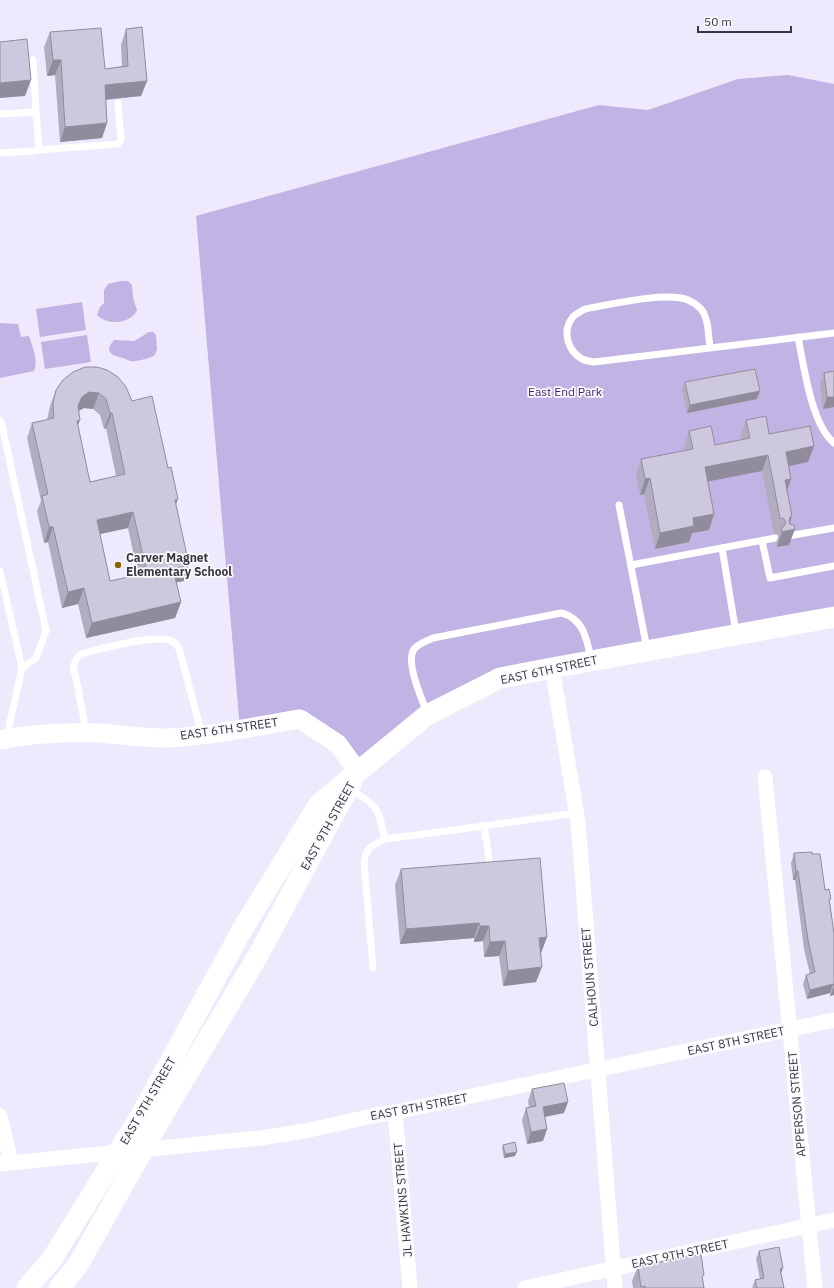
<svg xmlns="http://www.w3.org/2000/svg" width="834" height="1288" viewBox="0 0 834 1288" font-family="'IBM Plex Sans',sans-serif">
<style>
.green{fill:#c1b3e3}
.lines{fill:none;stroke-linecap:round;stroke-linejoin:round}
.service{stroke:#fff;stroke-width:7}
.minor{stroke:#fff;stroke-width:15}
.tertiary{stroke:#fff;stroke-width:19}
.secondary{stroke:#fff;stroke-width:21}
.wall{fill:#b1acc0;fill-rule:evenodd}
.shaded-wall{fill:#908c9c}
.building{fill:#cec8df;stroke:#908c9c;fill-rule:evenodd}
.poi-dot{fill:#856600;stroke:#faf9fd;stroke-width:1.5}
.labels{text-anchor:middle;stroke-width:3.5;stroke-linejoin:round;paint-order:stroke}
.park-label{font-size:12px;fill:#442572;stroke:#faf9fd}
.poi-label{font-size:12px;font-weight:bold;fill:#3a3740;stroke:#faf9fd;text-anchor:start}
.street-label{font-size:12px;fill:#3a3740;stroke:#faf9fd}
</style>
<rect width="100%" height="100%" fill="#eee9fc"/>
<g class="green">
<path d="M788,75L834,84V614L471,693L358,772L300,719L240,729L196,216L599,105L648,110L738,79Z"/>
<path d="M121,281H128L132,285L133,298L137,310C131,324 107,326 97,315L100,307L104,303V290L108,284Z"/>
<path d="M82,302L86,330L40,337L36,309Z"/>
<path d="M0,323L18,324L21,337L29,336C32,346 39,361 34,371L0,378Z"/>
<path d="M149,332H153L156,335L157,350L154,356C149,358 142,360 136,361C131,362 128,360 123,358C111,355 104,352 114,340L134,341Z"/>
<path d="M87,335L91,362L45,369L41,342Z"/>
</g>
<g class="lines">
<g class="service">
<path d="M33,60L36,112"/>
<path d="M0,114L36,112L39,146L38,150L35,151L0,153"/>
<path d="M38,150L118,144L121,140L118,103"/>
<path d="M798,337C804,366 811,424 834,443"/>
<path d="M710,347C708,335 709,319 701,309C697,305 693,302 688,300C667,291 608,305 585,309C580,312 575,314 572,318C562,332 568,351 582,359C585,361 590,361 594,362C674,352 754,342 834,333"/>
<path d="M0,420L2,425L46,631L36,658L22,668"/>
<path d="M619,505L647,649"/>
<path d="M788,536L834,528"/>
<path d="M762,541L770,578L834,566"/>
<path d="M722,548L736,633"/>
<path d="M631,565L775,538"/>
<path d="M0,571L22,668L9,726L10,736"/>
<path d="M427,713C422,699 405,662 414,649C419,643 427,641 433,638L561,613C583,618 587,639 591,659"/>
<path d="M86,731L76,678L73,668L76,659L81,654C99,649 156,634 172,641C175,643 177,646 179,648L202,735"/>
<path d="M350,790C379,805 378,809 385,839"/>
<path d="M484,826L576,813"/>
<path d="M373,968L364,862C366,847 373,845 385,839L484,826L491,872"/>
</g>
<g class="minor">
<path d="M552,668L578,822L615,1288"/>
<path d="M765,777L815,1288"/>
<path d="M395,1112L410,1288"/>
<path d="M0,1116L11,1162"/>
<path d="M0,1164L260,1138L305,1131L372,1116L395,1112L834,1020"/>
<path d="M525,1288L834,1220"/>
</g>
<path class="tertiary" d="M0,740C33,733 67,732 100,733C123,735 145,738 167,738C212,736 256,726 300,719L338,744L358,772"/>
<g class="secondary">
<path d="M27,1288L52,1259L141,1115L242,930L319,804L427,715L500,678L552,668L834,617"/>
<path d="M59,1288L78,1265L158,1123L256,959L335,812L351,784"/>
</g>
</g>
<g class="wall">
<path d="M126,29L147,81L141,96L106,100L107,123L102,138L60,142L55,75L47,76L44,47L50,32L105,69L122,66L121,45Z"/>
<path d="M824,373L834,407L823,409L820,384Z"/>
<path d="M63,380L132,401L176,505L184,581L176,582L181,602L175,618L86,638L78,604L62,608L48,542L44,543L37,511L41,501L27,438L32,423L47,420L50,406L56,390ZM84,408L93,409L100,415L104,429L106,428L116,476L90,482L78,426L79,411ZM128,528L138,575L110,581L100,534Z"/>
<path d="M685,382L757,399L687,413L682,390Z"/>
<path d="M746,420L769,434L814,446L808,462L789,466L787,490L792,516L790,523L789,545L777,547L776,543L779,535L774,533L762,471L708,481L709,530L692,533L689,542L655,549L644,494L640,495L636,475L641,459L685,451L684,446L689,431L715,445L741,440V436Z"/>
<path d="M794,853L812,854L830,902L834,933V995L830,996V993L807,999L803,984L806,975L810,974L804,949L795,880H793L791,863Z"/>
<path d="M401,869L547,937L541,953H540L536,982L503,986L499,956L484,957L483,941L474,942V938L400,944L395,885Z"/>
<path d="M532,1089L564,1113L545,1117L547,1129L543,1141L527,1144L522,1120L526,1108L529,1107L528,1101Z"/>
<path d="M503,1145L515,1156L504,1158L502,1149Z"/>
<path d="M759,1251L781,1273L784,1288H752L755,1280L760,1279L756,1259Z"/>
<path d="M638,1266L703,1280L704,1288H633L632,1281Z"/>
</g>
<g class="shaded-wall">
<path d="M53,60H61L55,75L47,76Z"/>
<path d="M31,80L25,96L0,98V83Z"/>
<path d="M147,81L141,96L99,100L105,85Z"/>
<path d="M107,123L102,138L60,142L65,127Z"/>
<path d="M760,391L757,399L687,413L690,405Z"/>
<path d="M89,392L99,393L93,409L84,408L76,412L78,406L82,397Z"/>
<path d="M827,397H834V407L823,409Z"/>
<path d="M110,413H112L106,428L104,429Z"/>
<path d="M80,420L74,436L77,421Z"/>
<path d="M814,446L808,462L780,468L786,452Z"/>
<path d="M768,455L762,471L700,483L705,467Z"/>
<path d="M650,478L644,494L640,495L645,479Z"/>
<path d="M791,479L786,494L785,480Z"/>
<path d="M178,499L172,515L175,500Z"/>
<path d="M133,512L128,528L91,536L97,520Z"/>
<path d="M714,514L709,530L692,533L689,542L655,549L660,533L693,518Z"/>
<path d="M792,516L787,531L795,529L789,545L777,547L782,532L790,517Z"/>
<path d="M49,527H53L48,542L44,543Z"/>
<path d="M189,565L184,581L168,584L173,569Z"/>
<path d="M84,588L78,604L62,608L68,592Z"/>
<path d="M181,602L175,618L86,638L92,623Z"/>
<path d="M796,871H798L795,880H793Z"/>
<path d="M479,923L474,938L400,944L406,929Z"/>
<path d="M480,926H489L483,941L474,942Z"/>
<path d="M547,937L541,953H533L539,938Z"/>
<path d="M505,941L499,956L484,957L490,942Z"/>
<path d="M542,967L536,982L503,986L508,971Z"/>
<path d="M833,984L830,993L807,999L810,990Z"/>
<path d="M834,986V995L830,996L834,987Z"/>
<path d="M568,1102L564,1113L538,1118L543,1107Z"/>
<path d="M547,1129L543,1141L527,1144L531,1132Z"/>
<path d="M517,1152L515,1156L504,1158L505,1154Z"/>
<path d="M783,1268L780,1276V1269Z"/>
</g>
<g class="building">
<path d="M142,27L147,81L105,85L107,123L65,127L61,60H53L50,32L101,28L105,69L128,66L126,29Z"/>
<path d="M27,39L31,80L0,83V42Z"/>
<path d="M85,367H97L107,370L118,377L126,387L132,401L152,396L168,468L171,467L178,499L175,500L189,565L173,569L181,602L92,623L84,588L68,592L53,527H49L42,496L48,494L32,423L54,418L53,403L56,390L63,380L73,372ZM89,392L99,393L106,399L110,413H112L125,474L90,482L77,421L80,420L78,406L82,397ZM133,512L147,573L110,581L97,520Z"/>
<path d="M755,369L760,391L690,405L685,382Z"/>
<path d="M834,371V397H827L824,373Z"/>
<path d="M766,416L769,434L810,426L814,446L786,452L791,479L785,480L792,516L790,517L789,521L790,524L794,525L795,529L782,532V527L784,526L786,522L784,519L780,518L768,455L705,467L714,514L693,518L694,526L660,533L650,478L645,479L641,459L693,449L689,431L711,426L715,445L750,438L746,420Z"/>
<path d="M812,852V854H820L825,890L829,889L831,899H829L834,933V986L833,984L810,990L806,975L815,972L808,940L798,871H796L794,853Z"/>
<path d="M540,858L547,937L539,938L542,967L508,971L505,941L490,942L489,926H480L479,923L406,929L401,869Z"/>
<path d="M564,1083L568,1102L543,1107L547,1129L531,1132L526,1108L536,1106L532,1089Z"/>
<path d="M515,1142L517,1152L505,1154L503,1145Z"/>
<path d="M779,1247L783,1268L780,1269L784,1288H757L755,1280L764,1278L759,1251Z"/>
<path d="M701,1254L704,1275L702,1276L704,1288H645V1286L641,1287L638,1266Z"/>
</g>
<circle class="poi-dot" cx="118" cy="565" r="4"/>
<g class="labels">
<g class="park-label">
<text x="565" y="396">East End Park</text>
</g>
<g class="poi-label">
<text x="126" y="562">Carver Magnet<tspan x="126" dy="14">Elementary School</tspan></text>
</g>
<g class="street-label">
<text transform="translate(549 670) rotate(-12)" y="4">EAST 6TH STREET</text>
<text transform="translate(229 729) rotate(-8)" y="4">EAST 6TH STREET</text>
<text transform="translate(328 826) rotate(-61)" y="4">EAST 9TH STREET</text>
<text transform="translate(590 977) rotate(-95)" y="4">CALHOUN STREET</text>
<text transform="translate(736 1041) rotate(-12)" y="4">EAST 8TH STREET</text>
<text transform="translate(148 1101) rotate(-60)" y="4">EAST 9TH STREET</text>
<text transform="translate(797 1104) rotate(-95)" y="4">APPERSON STREET</text>
<text transform="translate(419 1107) rotate(-11)" y="4">EAST 8TH STREET</text>
<text transform="translate(403 1200) rotate(-95)" y="4">JL HAWKINS STREET</text>
<text transform="translate(680 1254) rotate(-12)" y="4">EAST 9TH STREET</text>
</g>
</g>
<path d="M698 26v6h93v-6" fill="none" stroke="#3a3740" stroke-width="2"/>
<text x="704" y="26" font-size="12" fill="#3a3740" stroke="#faf9fd" stroke-width="3" paint-order="stroke">50 m</text>
</svg>
